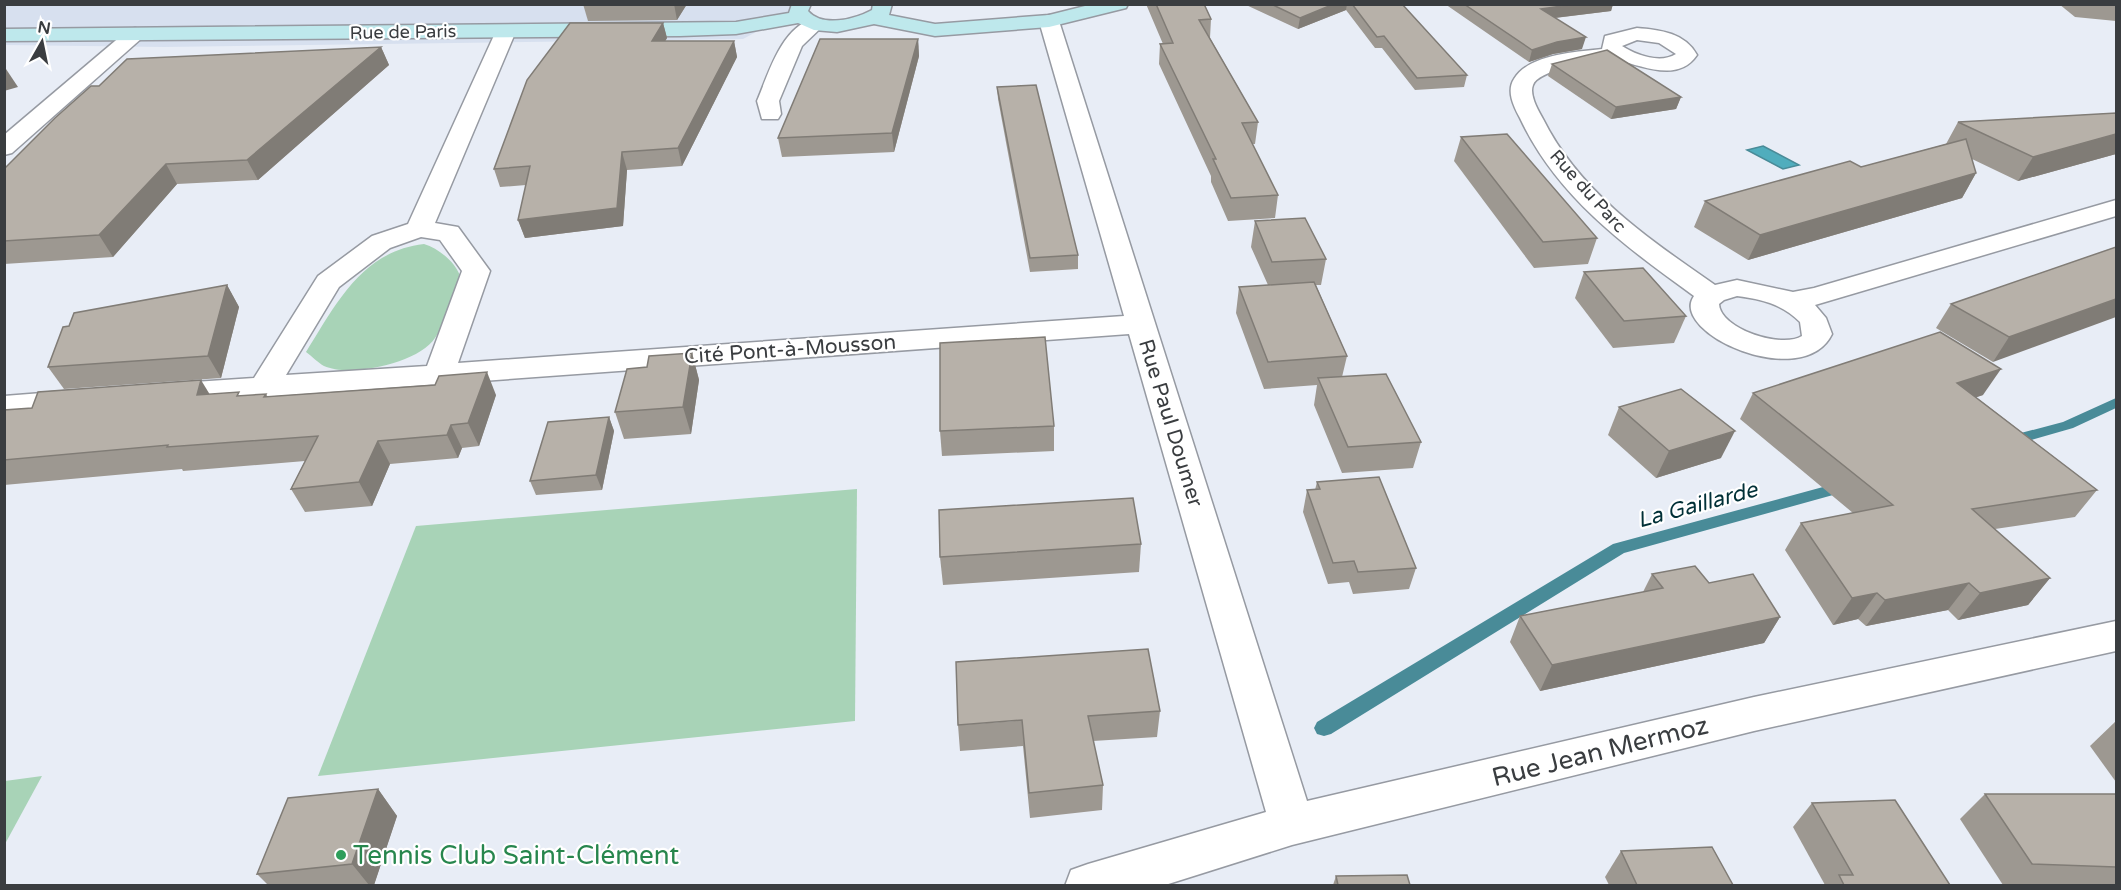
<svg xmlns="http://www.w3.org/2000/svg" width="2121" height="890" viewBox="0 0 2121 890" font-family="'Varela Round',sans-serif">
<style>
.built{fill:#d7e0ef}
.green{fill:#a8d3b7}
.water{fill:#50adbd;stroke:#498b98;stroke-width:1.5}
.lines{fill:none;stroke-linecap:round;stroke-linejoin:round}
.stream{fill:#498b98;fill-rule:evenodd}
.street-casing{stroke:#969aa2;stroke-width:3}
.secondary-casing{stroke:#969aa2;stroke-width:3}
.street{fill:#fff;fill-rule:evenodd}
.secondary{fill:#bee8ec;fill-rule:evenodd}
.wall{fill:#9d9891}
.shaded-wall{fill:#807c76}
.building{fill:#b7b1a9;stroke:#807c76;stroke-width:1.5}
.leisure-dot{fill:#2e9e5b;stroke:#fff;stroke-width:2}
.labels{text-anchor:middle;stroke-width:4.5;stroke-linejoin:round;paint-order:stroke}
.far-street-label{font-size:18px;fill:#3a3d40;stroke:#fff}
.street-label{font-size:21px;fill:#3a3d40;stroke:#fff}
.water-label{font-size:22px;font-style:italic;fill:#013037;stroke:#fff}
.near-street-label{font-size:26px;fill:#3a3d40;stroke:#fff}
.near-leisure-label{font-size:26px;fill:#27864d;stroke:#fff;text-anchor:start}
</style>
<rect width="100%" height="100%" fill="#e8edf6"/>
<path class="built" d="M5,5H806L743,39L164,47L5,45Z"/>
<g class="green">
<path d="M424,244C440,249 456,263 461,278C453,297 447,321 435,338C419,363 350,378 324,366C318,363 312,356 306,352C336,304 362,251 424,244Z"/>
<path d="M857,489L855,721L318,776L416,526Z"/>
<path d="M42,776L5,844V781Z"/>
</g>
<path class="water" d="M1763,146L1799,165L1783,169L1747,150Z"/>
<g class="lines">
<g class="stream">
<path d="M2116,398V408L2073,428L2007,447L2000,442L2002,438L2063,422Z"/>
<path d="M1845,481L1853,486L1851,490L1624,553L1331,734L1324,736L1317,734L1314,728L1317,722L1613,544Z"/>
</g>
<g class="street-casing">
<g id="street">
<path d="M1049,15L1056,17L1059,21L1307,801L1754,697L2116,621V651L1754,731L1292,845L1162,886H1065L1071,870L1088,864L1266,812L1129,334L164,404L153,401L148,394L153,387L164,384L254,378L318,276L372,236L408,224L496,31L499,27H513L516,31L435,223L458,227L490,271L458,363L1124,316L1039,21L1042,17ZM421,237L440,240L462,271L427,366L286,375L339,287L390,248Z"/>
<path d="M815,18L822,20L825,24L802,46L779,101L781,114L778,119H762L757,101C769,73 781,27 815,18Z"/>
<path d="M135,28L142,30L145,34L142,38L12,153L4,155V135L128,30Z"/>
<path d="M1637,28C1661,30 1685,33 1697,55C1678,83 1643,66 1617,60C1604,57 1537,70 1533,85C1529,95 1538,110 1543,119C1580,193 1649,239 1715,285L1737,280L1793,292L1814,288L2116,200V216L1815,305L1826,318L1832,334C1803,393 1668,333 1694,296C1625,246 1557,197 1520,118C1514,107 1506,91 1514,79C1529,54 1576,52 1602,49L1605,36ZM1637,40L1659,43L1676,54C1660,64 1636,55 1622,46ZM1737,296C1761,299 1782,304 1800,322L1802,336C1782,349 1720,329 1719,304L1724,300Z"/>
<path d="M80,390L91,393L96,400L91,407L4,416V396Z"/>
</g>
</g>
<g class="secondary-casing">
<path id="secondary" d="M792,4H811L808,11C823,28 855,19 872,10L873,4H892L889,15L935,24L1049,15L1093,4H1128L1126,8L1049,27L935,36L874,24L837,32L814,30L798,23L736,34L680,36L4,41V29L736,22L789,13Z"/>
</g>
<use href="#street" class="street"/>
<use href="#secondary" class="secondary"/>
</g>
<g class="wall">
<path d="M583,4H687L677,20L588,21Z"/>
<path d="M1146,4H1204L1211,19L1210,38L1258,122L1255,144H1252L1278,195L1275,218L1228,221L1211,182V176L1159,64L1160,44H1163Z"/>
<path d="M1244,4H1402L1467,75L1464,87L1415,90L1382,48H1375L1346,10L1298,29Z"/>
<path d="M1445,4H1613L1611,11L1555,18L1582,49L1553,54L1529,62Z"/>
<path d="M2059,4H2116V21L2075,17Z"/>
<path d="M663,23L667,38L665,41H734L737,57L682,166L627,170L623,226L525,238L518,220L526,185L500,187L494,169Z"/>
<path d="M918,39L919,56L894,152L782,157L778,138Z"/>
<path d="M381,47L389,65L258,180L177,184L113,257L4,264V169L99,86Z"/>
<path d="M1552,64L1681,97L1676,109L1611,119L1548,76Z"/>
<path d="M997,87L1078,255V269L1030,272L998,99Z"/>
<path d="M2116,113V154L2018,181L1972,159L1976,173L1962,198L1748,260L1694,227L1705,201L1861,167L1946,144L1958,122Z"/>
<path d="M1461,137L1597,238L1588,264L1534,268L1454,161Z"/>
<path d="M1255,221L1326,259L1321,285H1316L1347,356L1342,377L1421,442L1413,468L1342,473L1314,405L1317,385L1264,389L1236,313L1239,287L1268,285L1251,247Z"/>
<path d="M2116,247L1993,362L1936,328L1951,304Z"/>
<path d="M1584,272L1686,316L1674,343L1613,348L1575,298Z"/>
<path d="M227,285L239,307L221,378L64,389L48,367Z"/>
<path d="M692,353L699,380L691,434L624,439L615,412L647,367Z"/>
<path d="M1753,393L1983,395L1976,397L2097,490L2075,517L1995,529L2050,578L2028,605L1958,620L1948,610L1866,626L1858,619L1833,625L1785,550L1801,523L1853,513L1740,419Z"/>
<path d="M210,394L241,396L266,394L268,397L496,395L479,446L462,448L458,458L390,464L372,506L305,512L291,489L305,461L183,471L182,469L4,485V410Z"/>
<path d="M1619,407L1721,458L1656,478L1608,435Z"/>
<path d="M609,417L614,431L602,490L536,495L530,481Z"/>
<path d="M1054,426V451L942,456L940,431Z"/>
<path d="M1317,482L1416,568L1409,589L1353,594L1349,582L1328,584L1303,512L1307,490H1315Z"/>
<path d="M1141,544L1139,572L943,585L940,557Z"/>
<path d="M1652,574L1709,583L1780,617L1764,643L1540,691L1510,642L1520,616L1643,592Z"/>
<path d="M1160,711L1157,737L1093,741L1103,785L1102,810L1030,818L1023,746L960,751L958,725Z"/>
<path d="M2116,721V782L2090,746Z"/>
<path d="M378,789L397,816L374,885H268L257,874Z"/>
<path d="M1985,794H2116V885H2003L1960,819Z"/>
<path d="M1812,803L1950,885H1825L1793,827Z"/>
<path d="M1621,851L1733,885H1609L1605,877Z"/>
<path d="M1336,876L1410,885H1333Z"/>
</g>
<g class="shaded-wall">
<path d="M674,4H687L677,20Z"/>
<path d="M1334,4H1347L1346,10L1298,29L1300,18Z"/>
<path d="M1576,4H1613L1611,11L1537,20L1541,9Z"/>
<path d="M663,23L667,38L656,57L652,41Z"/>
<path d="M1586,37L1582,49L1553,54L1529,62L1532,50L1557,42Z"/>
<path d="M918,39L919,56L894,152L892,133Z"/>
<path d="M734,41L737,57L682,166L678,148Z"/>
<path d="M381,47L389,65L258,180L247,160Z"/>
<path d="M4,66L18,87L4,91Z"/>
<path d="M1681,97L1676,109L1611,119L1616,107Z"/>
<path d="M2116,134V154L2018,181L2033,157Z"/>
<path d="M622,152L627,170L623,226L525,238L518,220Z"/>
<path d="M166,164L177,184L113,257L99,235Z"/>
<path d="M1976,173L1962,198L1748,260L1760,235Z"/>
<path d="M227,285L239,307L221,378L208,356Z"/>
<path d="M2116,299V317L1993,362L2009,337Z"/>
<path d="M692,353L699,380L691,434L683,407Z"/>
<path d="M2001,369L1983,395L1940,410L1957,383Z"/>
<path d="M487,372L496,395L479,446L468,423Z"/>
<path d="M201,380L215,403L197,395Z"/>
<path d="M609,417L614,431L602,490L596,475Z"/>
<path d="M451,425L462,448L458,458L447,435Z"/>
<path d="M1735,431L1721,458L1656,478L1669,451Z"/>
<path d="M378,441L390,464L372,506L359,482Z"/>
<path d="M2050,578L2028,605L1958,620L1980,593Z"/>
<path d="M1969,583L1948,610L1866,626L1885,600Z"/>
<path d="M1877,593L1858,619L1833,625L1852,598Z"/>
<path d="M1780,617L1764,643L1540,691L1552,665Z"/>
<path d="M378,789L397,816L374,885H369L352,864Z"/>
</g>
<g class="building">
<path d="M1156,4H1204L1211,19L1199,20L1258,122L1242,123L1278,195L1231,198L1213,159H1216L1160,44L1173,43Z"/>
<path d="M1271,4H1334L1300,18Z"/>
<path d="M1352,4H1402L1467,75L1417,78L1384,36L1377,37Z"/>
<path d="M1464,4H1576L1541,9L1586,37L1557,42L1532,50Z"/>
<path d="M570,23H663L652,41H734L678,148L622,152L617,208L518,220L530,166L494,169L527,80Z"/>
<path d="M820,39H918L892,133L778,138Z"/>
<path d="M381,47L247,160L166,164L99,235L4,241V169L55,118L91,86H99L127,59Z"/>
<path d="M1607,50L1681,97L1616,107L1552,64Z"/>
<path d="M1036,85L1078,255L1030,258L997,87Z"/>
<path d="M2116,113V134L2033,157L1958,122Z"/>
<path d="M1507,134L1597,238L1543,242L1461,137Z"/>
<path d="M1966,139L1976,173L1760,235L1705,201L1850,161L1861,167Z"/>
<path d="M1305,218L1326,259L1272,262L1255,221Z"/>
<path d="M2116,247V299L2009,337L1951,304Z"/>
<path d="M1643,268L1686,316L1624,321L1584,272Z"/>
<path d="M1314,282L1347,356L1268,362L1239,287Z"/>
<path d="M227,285L208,356L48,367L63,327L69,326L74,313Z"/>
<path d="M1940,332L2001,369L1957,383L2097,490L1972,509L2050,578L1980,593L1969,583L1885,600L1877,593L1852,598L1801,523L1893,505L1753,393Z"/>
<path d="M1045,337L1054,426L940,431V343Z"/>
<path d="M692,353L683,407L615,412L627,369L647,367L649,356Z"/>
<path d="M487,372L468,423L451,425L447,435L378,441L359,482L291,489L318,436L167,447L168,445L4,460V410L32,408L38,392L201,380L197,395L239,392L237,396L266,394L264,397L435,385L439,376Z"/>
<path d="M1386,374L1421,442L1348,447L1318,378Z"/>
<path d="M1681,389L1735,431L1669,451L1619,407Z"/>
<path d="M609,417L596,475L530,481L548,422Z"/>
<path d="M1379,477L1416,568L1358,572L1354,561L1333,563L1307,490L1320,489L1317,482Z"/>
<path d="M1133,498L1141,544L940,557L939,510Z"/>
<path d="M1695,566L1709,583L1753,574L1780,617L1552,665L1520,616L1663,588L1652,574Z"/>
<path d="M1148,649L1160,711L1088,716L1103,785L1029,793L1022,720L958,725L956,662Z"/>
<path d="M378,789L352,864L257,874L288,798Z"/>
<path d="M1985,794H2116V867L2032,864Z"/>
<path d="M1895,800L1950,885H1844L1839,875H1853L1812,803Z"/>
<path d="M1712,847L1733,885H1637L1621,851Z"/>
<path d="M1407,875L1410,885H1338L1336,876Z"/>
</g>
<circle class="leisure-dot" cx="341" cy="855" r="6"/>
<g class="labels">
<g class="far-street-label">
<text transform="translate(403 32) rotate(-1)" y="6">Rue de Paris</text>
<text transform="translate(1588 191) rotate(48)" y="6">Rue du Parc</text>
</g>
<g class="street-label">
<text transform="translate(790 349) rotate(-4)" y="7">Cité Pont-à-Mousson</text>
<text transform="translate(1171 423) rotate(73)" y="7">Rue Paul Doumer</text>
</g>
<g class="water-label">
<text transform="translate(1697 504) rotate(-15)" y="8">La Gaillarde</text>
</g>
<g class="near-street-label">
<text transform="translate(1600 751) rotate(-14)" y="9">Rue Jean Mermoz</text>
</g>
<g class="near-leisure-label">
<text x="353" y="864">Tennis Club Saint-Clément</text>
</g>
</g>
<rect width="2121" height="890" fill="none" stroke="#3a3d40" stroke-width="12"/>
<g transform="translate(42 42) rotate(9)" stroke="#ffffff" stroke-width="4.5" paint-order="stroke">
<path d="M0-4.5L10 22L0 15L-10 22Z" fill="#3a3d40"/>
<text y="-9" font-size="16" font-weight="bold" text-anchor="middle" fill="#3a3d40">N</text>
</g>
</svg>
